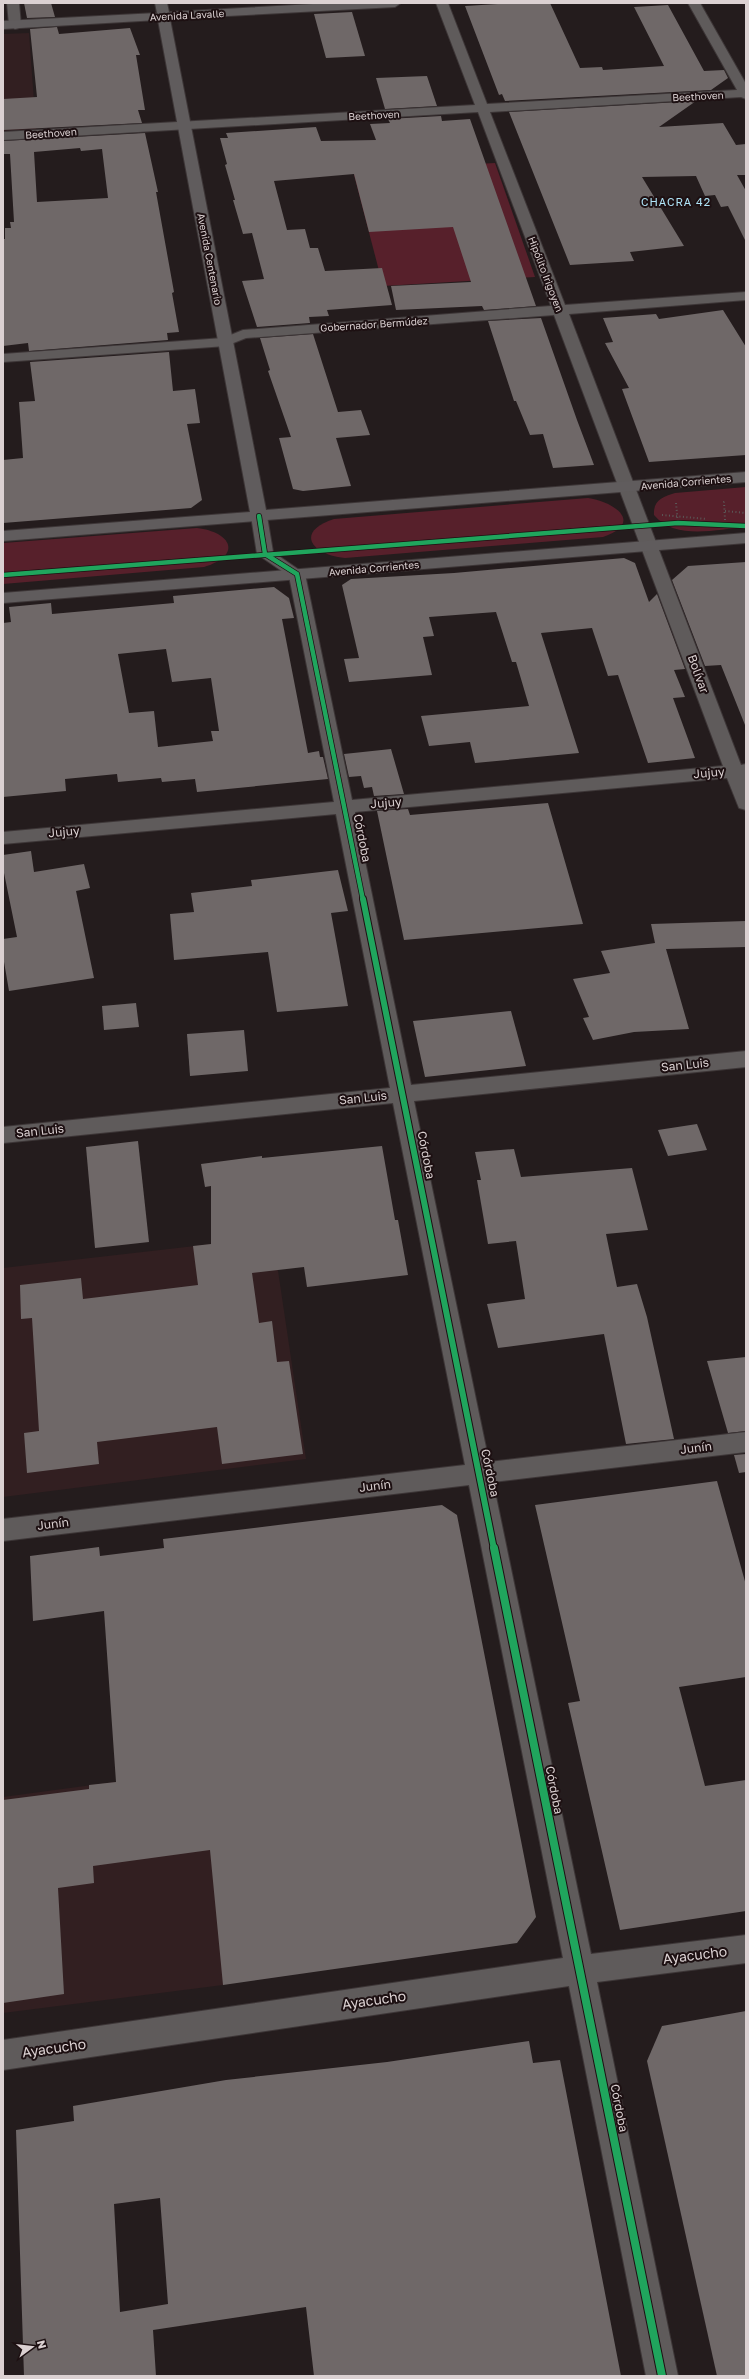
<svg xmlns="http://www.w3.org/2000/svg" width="749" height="2379" viewBox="0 0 749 2379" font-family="'Golos Text',sans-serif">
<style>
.built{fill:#321f21}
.green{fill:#57202b}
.building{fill:#6f6868;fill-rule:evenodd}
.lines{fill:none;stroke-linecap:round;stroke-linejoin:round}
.street-casing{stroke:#3d3637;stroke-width:2}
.primary-casing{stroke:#3d3637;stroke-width:2}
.path{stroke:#5b5858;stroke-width:2;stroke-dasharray:1 2.5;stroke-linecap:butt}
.street{fill:#5f5b5b;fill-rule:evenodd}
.primary{fill:#605c5d;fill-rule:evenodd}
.cycleway-far2-casing{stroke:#1d1012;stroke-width:6}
.cycleway-far1-casing{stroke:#1d1012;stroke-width:8}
.cycleway-casing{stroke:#1d1012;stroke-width:10}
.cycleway-far2{stroke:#20a55d;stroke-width:4.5}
.cycleway-far1{stroke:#20a55d;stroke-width:6}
.cycleway{stroke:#20a55d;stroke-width:8}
.labels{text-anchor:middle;stroke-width:4;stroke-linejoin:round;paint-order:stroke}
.far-street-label{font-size:10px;fill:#dbd1d2;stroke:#1d1012}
.far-neighbourhood-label{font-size:11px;letter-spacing:1px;fill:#afe4f7;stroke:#1d1012}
.street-label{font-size:12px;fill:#dbd1d2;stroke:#1d1012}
.near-street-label{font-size:14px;fill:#dbd1d2;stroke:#1d1012}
</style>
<rect width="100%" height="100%" fill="#241c1d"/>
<g class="built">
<path d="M29,33L36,129L3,131V34Z"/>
<path d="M273,1237L306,1459L3,1497V1268Z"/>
<path d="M315,1755L223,1985L3,2013V1797Z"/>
</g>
<g class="green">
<path d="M495,163L535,277L383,286L353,171Z"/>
<path d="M746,487V527C717,529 676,541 654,515C653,500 663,497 675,493Z"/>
<path d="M588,498C615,502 644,523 603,537L345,558C312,555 294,532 334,519Z"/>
<path d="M197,528C231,532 243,555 204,567L3,584V543Z"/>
</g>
<g class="building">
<path d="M24,3H51L55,17L27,18Z"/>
<path d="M514,3H550L580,68L602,67L603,70L664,66L634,7L668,5L704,71L724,70L728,78L711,90L505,101L502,94L499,95L465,6Z"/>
<path d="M352,12L365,56L326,58L314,14Z"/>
<path d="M57,27L59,34L130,28L140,55H136L145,110H138L142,123L3,130V99L37,97L30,29Z"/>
<path d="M427,76L437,106L385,109L376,78Z"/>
<path d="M696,101L659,127L723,123L736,145L746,144V175H737L746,191V242L728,206L721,207L715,195L705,196L696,176L642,177L684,246L630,252L634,261L570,265L509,112Z"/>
<path d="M441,116L442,121L470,119L536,306L484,310L482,306L396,310L391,286L471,282L453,227L369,232L354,174L274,181L287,230L305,229L310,248H318L325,271L382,268L392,305L327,310L329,316L309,317L310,323L257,327L242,281L264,279L252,233L243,234L233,200H235L225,165L227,164L220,138H228L226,133L316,127L321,141L376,140L370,124L390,123L388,119Z"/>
<path d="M145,133L158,192H156L174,292L172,293L179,332L167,333L168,340L29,351L28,343L3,346V239H5V228H11L10,222H14L10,154H3V141ZM80,148L81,151L102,149L108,198L37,202L34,152Z"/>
<path d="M723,310L746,347V455L649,462L622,389L629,388L605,343L613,342L603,318L656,314L659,319Z"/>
<path d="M541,318L577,420L594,465L553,468L543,434L530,435L516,401H514L488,321Z"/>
<path d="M313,334L338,412L361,410L370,435L336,438L351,486L303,491L293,489L279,438L291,437L268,371L270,370L260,338Z"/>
<path d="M169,352L173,391L195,389L200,423L187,424L202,500L191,508L3,523V460L23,458L19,402L35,401L30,362Z"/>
<path d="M624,558L635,563L649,602L657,594L685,669L674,670L685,697L673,698L695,758L648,763L618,675L608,676L592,628L541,633L579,753L475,763L470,742L429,746L421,716L529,706L516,662H512L496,612L429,617L434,636L423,637L432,675L349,682L344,659L359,658L342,585L351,579L454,573Z"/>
<path d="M746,562V724L745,725L721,665L705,666L672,580L688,566Z"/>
<path d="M274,587L289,598L294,618L282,619L308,753L319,751L320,757H323L328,779L197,792L195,779L162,782L161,778L118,782L117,774L65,779L66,791L3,797V623L11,622L9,607L51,603L52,614L174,603L173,596ZM166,649L172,682L211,678L219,731H211L213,741L158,747L154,711L129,713L118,654Z"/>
<path d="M391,749L404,794L374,796L372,787L364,788L361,776L349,777L344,754Z"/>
<path d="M548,803L583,924L404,940L377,811L408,809L410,815Z"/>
<path d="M31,851L34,872L84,864L90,888L76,891L94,978L9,991L3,956V939L17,937L3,868V855Z"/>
<path d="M338,870L348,911L331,913L348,1006L277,1012L268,952L174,960L170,914L194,912L191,893L252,886L251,880Z"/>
<path d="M746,921V947L666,949L689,1029L634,1032L593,1040L583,1018L589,1017L573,979L610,973L601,951L655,943L651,924Z"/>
<path d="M136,1003L139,1027L104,1030L102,1006Z"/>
<path d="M511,1011L526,1066L425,1077L413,1021Z"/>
<path d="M244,1030L248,1071L190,1076L187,1034Z"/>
<path d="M697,1124L707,1150L668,1156L658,1130Z"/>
<path d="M138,1141L149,1242L95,1248L86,1147Z"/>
<path d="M382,1146L395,1220H398L408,1275L307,1287L304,1267L252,1273L259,1323L272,1321L277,1362L289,1361L303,1454L222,1464L217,1427L97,1442L99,1464L27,1473L24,1433L39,1431L32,1318L21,1319L20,1285L81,1278L83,1299L198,1285L193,1246L211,1244V1186L205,1187L201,1164L262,1156V1158Z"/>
<path d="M514,1149L521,1177L632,1168L648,1230L606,1234L617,1287L637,1284L647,1317L674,1439L626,1444L604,1334L498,1348L487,1304L525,1299L516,1241L488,1244L477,1180H481L475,1152Z"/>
<path d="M746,1357V1431L728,1433L707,1361Z"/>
<path d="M746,1454V1472L739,1473L734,1455Z"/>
<path d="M717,1481L746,1585V1677L679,1687L705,1786L746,1780V1911L620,1930L568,1703L580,1701L535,1505Z"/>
<path d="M442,1505L457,1515L536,1917L517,1943L223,1985L210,1850L93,1866L94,1883L58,1888L64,1994L3,2003V1800L89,1789V1785L116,1782L104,1611L33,1621L30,1556L99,1547L100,1556L164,1548L163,1539Z"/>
<path d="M746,2011V2376H717L647,2061L662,2026Z"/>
<path d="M529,2041L533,2063L560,2060L621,2376H314L306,2307L153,2330L156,2376H24L16,2130L74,2121L73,2106L226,2080L387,2062ZM160,2198L168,2304L120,2312L114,2204Z"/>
</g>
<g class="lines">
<g class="street-casing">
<g id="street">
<path d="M7,3H19L21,25L19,28L15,29L9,25Z"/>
<path d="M436,3H448L487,104L737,90L688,3H700L746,84V99L741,97L490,112L565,305L746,292V300L569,314L741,765L746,764V810L739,808L727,778L355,812L411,1085L746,1051V1067L414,1101L489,1462L746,1432V1452L493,1482L591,1954L746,1935V1963L597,1982L678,2376H646L569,1986L3,2070V2040L563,1958L469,1485L3,1541V1519L465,1465L393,1103L3,1143V1127L390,1088L336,814L3,844V832L334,802L289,576L257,554L251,516L253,513H265L267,516L273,552L305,574L352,800L723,766L554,315L246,338L226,346L3,362V354L223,338L243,330L551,306L478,112L3,140V132L475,105Z"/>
</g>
</g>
<g class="primary-casing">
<g id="primary">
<path d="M155,3H167L169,12L331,3H401L395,7L170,19L266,510L746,472V482L3,541V531L250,512L158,20L3,29V21L157,13Z"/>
<path d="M746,533V543L3,603V593Z"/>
</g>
</g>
<g class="path">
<path d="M676,503L678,524"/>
<path d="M725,511L746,513"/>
<path d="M662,515L707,519"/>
<path d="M725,520L724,502L726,500"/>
</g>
<use href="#street" class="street"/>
<use href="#primary" class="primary"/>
<g class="cycleway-far2-casing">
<g id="cycleway-far2">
<path d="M259,516L265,554L297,574L363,900"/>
<path d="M3,575L678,523L746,526"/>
</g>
</g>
<g class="cycleway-far1-casing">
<path id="cycleway-far1" d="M363,899L494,1549"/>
</g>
<g class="cycleway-casing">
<path id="cycleway" d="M494,1548L662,2376"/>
</g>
<use href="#cycleway-far2" class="cycleway-far2"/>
<use href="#cycleway-far1" class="cycleway-far1"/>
<use href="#cycleway" class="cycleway"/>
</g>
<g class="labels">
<g class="far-street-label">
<text transform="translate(187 15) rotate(-3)" y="4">Avenida Lavalle</text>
<text transform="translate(698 96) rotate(-3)" y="4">Beethoven</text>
<text transform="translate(374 115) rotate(-3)" y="4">Beethoven</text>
<text transform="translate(51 133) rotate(-4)" y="4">Beethoven</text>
<text transform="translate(210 259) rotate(79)" y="4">Avenida Centenario</text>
<text transform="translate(546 274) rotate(69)" y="4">Hipólito Irigoyen</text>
<text transform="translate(374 324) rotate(-4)" y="4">Gobernador Bermúdez</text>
<text transform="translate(686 482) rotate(-5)" y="4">Avenida Corrientes</text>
<text transform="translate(374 568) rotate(-5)" y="4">Avenida Corrientes</text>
</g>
<g class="far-neighbourhood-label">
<text x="676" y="206">CHACRA 42</text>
</g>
<g class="street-label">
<text transform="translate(698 674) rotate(70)" y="4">Bolívar</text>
<text transform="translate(709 773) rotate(-5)" y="4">Jujuy</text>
<text transform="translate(386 803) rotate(-5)" y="4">Jujuy</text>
<text transform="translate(64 832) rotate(-5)" y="4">Jujuy</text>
<text transform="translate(362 838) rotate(79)" y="4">Córdoba</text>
<text transform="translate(685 1065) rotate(-6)" y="4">San Luis</text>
<text transform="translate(363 1098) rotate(-6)" y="4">San Luis</text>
<text transform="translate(40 1131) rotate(-6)" y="4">San Luis</text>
<text transform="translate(426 1155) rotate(79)" y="4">Córdoba</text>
<text transform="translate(696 1448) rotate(-7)" y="4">Junín</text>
<text transform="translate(490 1473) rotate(78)" y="4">Córdoba</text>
<text transform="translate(375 1486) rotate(-7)" y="4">Junín</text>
<text transform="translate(53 1524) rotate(-7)" y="4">Junín</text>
<text transform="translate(554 1790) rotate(79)" y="4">Córdoba</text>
<text transform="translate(619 2108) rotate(79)" y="4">Córdoba</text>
</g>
<g class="near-street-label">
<text transform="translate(695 1955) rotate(-7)" y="5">Ayacucho</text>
<text transform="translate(374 2000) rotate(-8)" y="5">Ayacucho</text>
<text transform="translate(54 2048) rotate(-8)" y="5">Ayacucho</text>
</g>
</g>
<rect width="749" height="2379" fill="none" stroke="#dbd1d2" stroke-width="8"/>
<g transform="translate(32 2347) rotate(75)" stroke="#1d1012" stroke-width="3" paint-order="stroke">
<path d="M0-3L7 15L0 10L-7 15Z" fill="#dbd1d2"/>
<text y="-6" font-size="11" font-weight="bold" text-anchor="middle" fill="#dbd1d2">N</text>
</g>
</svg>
